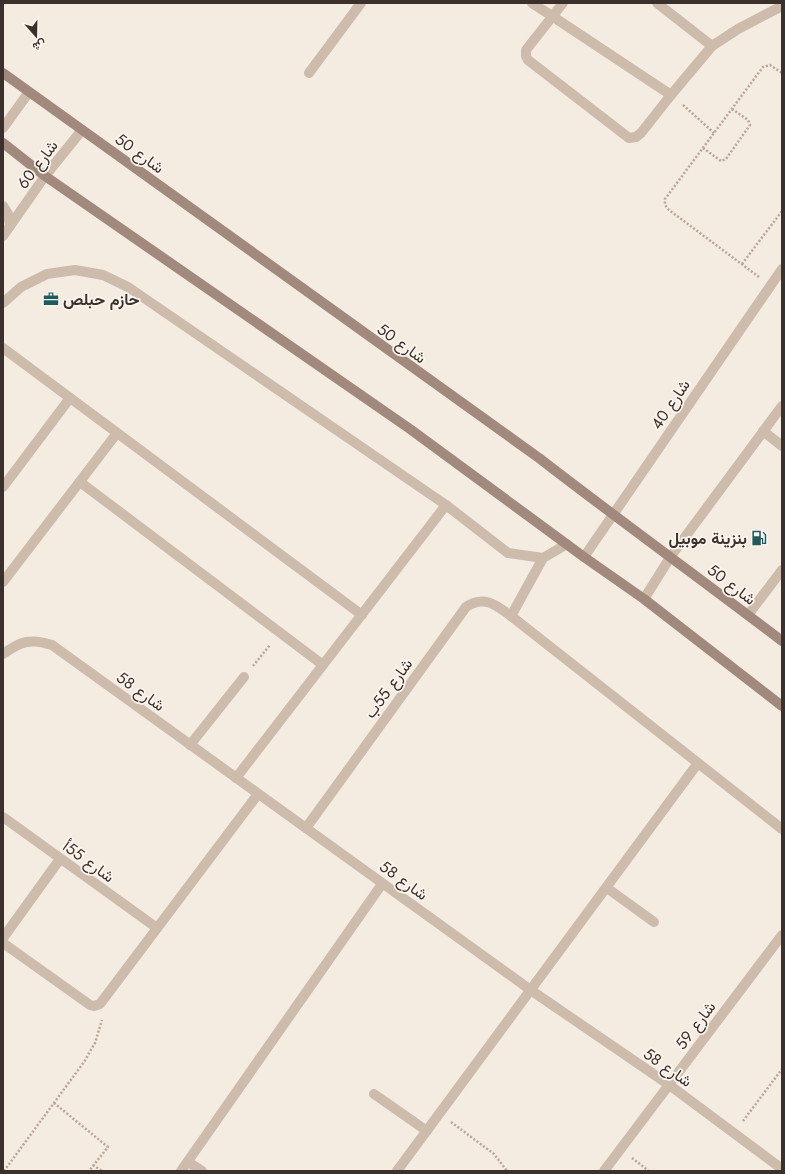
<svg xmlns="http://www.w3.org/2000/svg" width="785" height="1174" viewBox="0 0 785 1174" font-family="Jost,Vazirmatn,sans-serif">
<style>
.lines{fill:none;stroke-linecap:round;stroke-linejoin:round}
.path{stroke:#b9a596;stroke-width:2.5;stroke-dasharray:2 2;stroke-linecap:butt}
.lane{stroke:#cdbbac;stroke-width:10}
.street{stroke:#cdbbac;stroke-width:10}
.secondary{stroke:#a18a7d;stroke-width:10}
.labels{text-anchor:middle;stroke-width:3.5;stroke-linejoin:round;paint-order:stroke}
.street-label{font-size:16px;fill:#3b302b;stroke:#fbf5ee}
.poi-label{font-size:16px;font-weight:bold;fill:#3b302b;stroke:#fbf5ee;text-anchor:start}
</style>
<rect width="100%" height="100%" fill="#f4ebe1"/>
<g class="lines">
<g class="path">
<path d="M683,105L714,133"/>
<path d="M703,148L721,161L726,159L750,125L748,120L732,109"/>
<path d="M742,264L782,211"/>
<path d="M759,277L669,210L665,205V199L763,67L770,65L782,73"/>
<path d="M253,666L270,645"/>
<path d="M54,1103L108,1147L89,1171"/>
<path d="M743,1121L782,1069"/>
<path d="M451,1122L494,1154L507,1171"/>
<path d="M632,1158L649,1171"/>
<path d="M93,1165L102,1171"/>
<path d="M4,1171L84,1062L95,1043L102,1020"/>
</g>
<g class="lane">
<path d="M563,3L526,50V56L528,60L629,138L636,137L641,133L671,95"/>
<path d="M552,16L671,95L712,46L657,3"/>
<path d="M309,73L361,3"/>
<path d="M763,431L782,446"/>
<path d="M748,615L782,570"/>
<path d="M190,745L244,677"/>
<path d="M607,888L654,922"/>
<path d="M374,1094L427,1131"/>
</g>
<g class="street">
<path d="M532,3L552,16"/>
<path d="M712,46L738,29L782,6"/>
<path d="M3,128L29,92"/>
<path d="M3,206L8,214L10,226"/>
<path d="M3,236L45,176L82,130"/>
<path d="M3,303L21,287L47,274L75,270L103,275L128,287L446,505L508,553L543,558L567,544"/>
<path d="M3,348L362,615"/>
<path d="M80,482L323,665"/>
<path d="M3,487L70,398"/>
<path d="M584,557L782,269"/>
<path d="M543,558L511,616L782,829"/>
<path d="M3,582L117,433"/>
<path d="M644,599L671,556L782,406"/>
<path d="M3,654C21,641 31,638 52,645L532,991L668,1084L782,1169"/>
<path d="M236,778L446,505"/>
<path d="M3,817L157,928"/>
<path d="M306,828L466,607C484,595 496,605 511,616"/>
<path d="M3,938L60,859"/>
<path d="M3,943L90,1005L94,1006L100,1004L258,794"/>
<path d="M188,1162L202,1171"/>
<path d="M181,1171L382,884"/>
<path d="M397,1171L698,763"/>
<path d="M604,1171L782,935"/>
</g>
<g class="secondary">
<path d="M3,73L539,458C619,520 701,579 782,641"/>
<path d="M3,143L45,176L410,429L584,557L644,599L782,706"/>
</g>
</g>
<defs>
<g id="office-bare" transform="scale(1.2)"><path d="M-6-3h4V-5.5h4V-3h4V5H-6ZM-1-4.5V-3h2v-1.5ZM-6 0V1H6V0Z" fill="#1f5a5e" stroke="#fbf5ee" stroke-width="2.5" paint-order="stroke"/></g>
<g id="fuel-bare" transform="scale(1.2)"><path d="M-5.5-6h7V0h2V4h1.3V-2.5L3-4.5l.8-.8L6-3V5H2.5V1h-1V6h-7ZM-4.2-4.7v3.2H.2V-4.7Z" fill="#1f5a5e" stroke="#fbf5ee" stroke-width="2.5" paint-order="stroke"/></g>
</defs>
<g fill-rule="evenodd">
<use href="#office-bare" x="51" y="299"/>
<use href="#fuel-bare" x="759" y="538"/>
</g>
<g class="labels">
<g class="street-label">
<text transform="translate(140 153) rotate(36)" y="6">شارع 50</text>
<text transform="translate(37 164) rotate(-53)" y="6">شارع 60</text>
<text transform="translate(402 343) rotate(36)" y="6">شارع 50</text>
<text transform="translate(670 404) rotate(-56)" y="6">شارع 40</text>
<text transform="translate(732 584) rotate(37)" y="6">شارع 50</text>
<text transform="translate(388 688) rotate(-54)" y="6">شارع 55ب</text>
<text transform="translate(141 691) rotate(36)" y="6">شارع 58</text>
<text transform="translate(89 861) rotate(36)" y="6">شارع 55أ</text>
<text transform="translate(404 880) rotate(36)" y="6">شارع 58</text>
<text transform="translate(695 1025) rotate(-53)" y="6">شارع 59</text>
<text transform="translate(668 1067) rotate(35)" y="6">شارع 58</text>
</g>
<g class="poi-label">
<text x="63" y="305">حازم حبلص</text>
<text x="747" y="544" text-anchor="end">بنزينة موبيل</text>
</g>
</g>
<rect width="785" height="1174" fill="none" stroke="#3b302b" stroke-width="8"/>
<g transform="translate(36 36) rotate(160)" stroke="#fbf5ee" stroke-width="3" paint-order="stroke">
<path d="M0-3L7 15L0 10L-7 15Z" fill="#3b302b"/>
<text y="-6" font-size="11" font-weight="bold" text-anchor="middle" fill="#3b302b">ش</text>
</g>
</svg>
